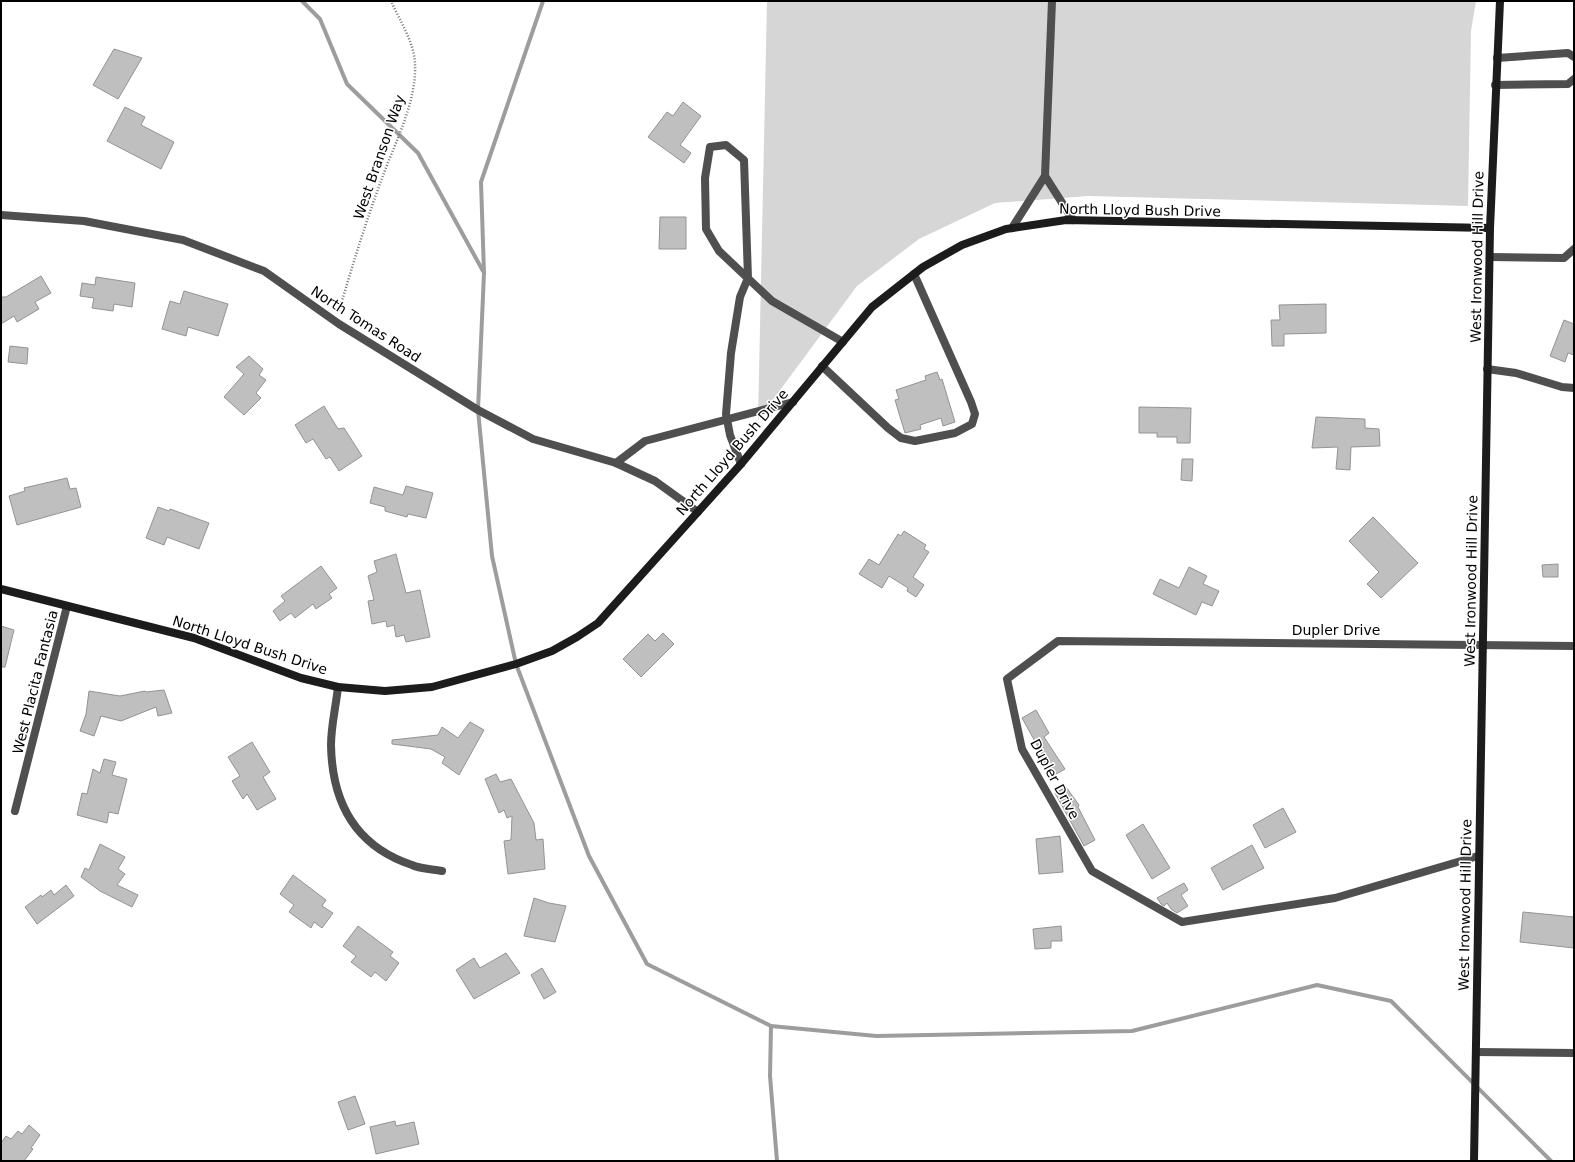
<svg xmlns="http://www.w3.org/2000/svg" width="1575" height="1162" viewBox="0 0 1575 1162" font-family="'DejaVu Sans',sans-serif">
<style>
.green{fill:#d6d6d6}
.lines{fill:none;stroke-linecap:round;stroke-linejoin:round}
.stream{stroke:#9d9d9d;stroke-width:4}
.building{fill:#bfbfbf;stroke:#939393}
.path{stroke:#717171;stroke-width:2.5;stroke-dasharray:1 2;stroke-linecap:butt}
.lane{stroke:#4f4f4f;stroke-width:8}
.street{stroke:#4f4f4f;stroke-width:8}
.secondary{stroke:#1c1c1c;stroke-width:8}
.labels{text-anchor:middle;stroke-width:3;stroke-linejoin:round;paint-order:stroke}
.street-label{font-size:14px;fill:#000;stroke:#fff}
</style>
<rect width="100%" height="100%" fill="#fff"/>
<path class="green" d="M767,1H1476L1471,31L1468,206L1088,196L995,203L919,239L857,286L758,420Z"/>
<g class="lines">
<g class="stream">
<path d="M302,1L320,19L347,84L418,153L483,271"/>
<path d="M543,1L481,182L484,273L478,410L492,556L516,664L589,856L647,964L771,1026L876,1036L1132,1031L1317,985L1391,1001L1551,1161"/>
<path d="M771,1026L770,1076L777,1161"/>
</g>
</g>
<g class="building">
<path d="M114,49L142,58L118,99L93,85Z"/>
<path d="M683,102L701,116L680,145L691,153L684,163L648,137L667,112L673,116Z"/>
<path d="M125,107L145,117L141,125L174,142L161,169L107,141Z"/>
<path d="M660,217H686V249H659Z"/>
<path d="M41,276L51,293L35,302L39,309L17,322L14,316L1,324V297H6Z"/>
<path d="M96,277L135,283L132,307L114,304L113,311L92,308L94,298L80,296L82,283L95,285Z"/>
<path d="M184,291L228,304L218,336L188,327L186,336L162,329L170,301L180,304Z"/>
<path d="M1326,304V333L1284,334V346H1272L1271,320H1280L1279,305Z"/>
<path d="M1564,320L1574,324V355L1568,353L1565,362L1550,356Z"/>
<path d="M10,346L28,348L27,364L8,362Z"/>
<path d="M249,356L263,369L259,375L266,380L256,393L261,398L244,415L224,397L244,374L236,367Z"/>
<path d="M937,372L940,380L942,379L955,422L943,426L941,418L920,425L921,429L905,433L895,400L899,399L896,390L926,380L925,376Z"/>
<path d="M324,406L338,429L344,428L362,456L339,471L330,457L326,459L313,439L306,443L295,425Z"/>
<path d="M1139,407L1191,408L1190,443H1177V437H1157V433H1139Z"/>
<path d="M1316,417L1365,419V428L1379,429L1380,446L1351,447L1350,470L1336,469L1338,447L1312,448Z"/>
<path d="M1182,459H1193L1192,481L1181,480Z"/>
<path d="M67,478L70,489L76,488L81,507L17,525L9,496L25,491L24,488Z"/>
<path d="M406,486L433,493L426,518L408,514L407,517L385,511V507L370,503L374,487L403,495Z"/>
<path d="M158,507L169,511L170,509L209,523L199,549L167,537L164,545L146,538Z"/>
<path d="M1373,517L1418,563L1381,598L1367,584L1379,572L1349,541Z"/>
<path d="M904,531L926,545L924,549L929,552L913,577L924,585L916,597L907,591L908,588L889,576L882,588L859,574L869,559L879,565L898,534L901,536Z"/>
<path d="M396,554L406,593L420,590L430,637L406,642L404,635L396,637L394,625L387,627L386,621L372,624L368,601L374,600L368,576L377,572L374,561Z"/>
<path d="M1558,564V577H1543L1542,565Z"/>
<path d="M321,566L337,588L329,594L332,598L316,609L313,604L295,618L291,613L280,621L273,611L285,601L281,596Z"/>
<path d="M1189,567L1207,576L1203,584L1219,591L1212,606L1202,602L1196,615L1153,594L1160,579L1179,588Z"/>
<path d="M1,626L14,630L5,667H1Z"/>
<path d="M663,633L674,644L641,677L623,659L648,634L655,641Z"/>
<path d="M164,690L172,713L158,716L156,707L121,721L101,716L94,736L80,731L86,714L89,691L120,696L145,691L146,692Z"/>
<path d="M1036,710L1049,733L1044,737L1065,769L1051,777L1038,756L1042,754L1022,718Z"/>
<path d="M470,722L484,730L459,775L442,763L445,757L431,749L392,744V740L438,735L442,727L458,738Z"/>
<path d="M252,742L270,772L263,777L276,799L257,810L247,794L243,799L232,781L240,776L228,757Z"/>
<path d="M104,759L116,762L112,775L127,779L118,814L109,812L107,823L77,815L82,793L87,794L93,769L100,773Z"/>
<path d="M496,774L500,782L511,779L534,823L536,840L543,839L545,869L508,874L504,841L511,840L512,816L507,818L504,810L499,813L485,779Z"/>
<path d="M1066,787L1079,805L1078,807L1095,840L1084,846L1055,793Z"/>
<path d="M1283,808L1296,832L1265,848L1253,825Z"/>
<path d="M1143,824L1170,868L1152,879L1126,835Z"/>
<path d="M1060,836L1063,872L1039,874L1036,839Z"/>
<path d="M100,844L125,857L118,869L125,874L117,885L138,895L132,907L100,891L81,877L85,868L89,870Z"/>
<path d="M1252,845L1264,868L1223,890L1211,868Z"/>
<path d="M293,875L326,900L322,906L333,913L322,928L314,922L311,928L289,912L294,905L280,894Z"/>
<path d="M1184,883L1188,890L1181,895L1188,906L1177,913L1171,909L1167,903L1164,906L1161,904L1157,898Z"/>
<path d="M66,885L74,896L37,924L25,907L41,895L42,897L51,890L54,895Z"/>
<path d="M534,898L549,903L566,906L555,942L524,936Z"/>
<path d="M1523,912L1574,917V948L1520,942Z"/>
<path d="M358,926L393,952L390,956L399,963L386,981L375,972L371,977L351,962L356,956L343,946Z"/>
<path d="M1061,926L1062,941H1051V948L1035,949L1033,929Z"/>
<path d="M506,953L520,973L474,999L456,970L474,958L480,968Z"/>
<path d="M542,968L556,992L544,999L531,975Z"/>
<path d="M355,1096L365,1124L348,1130L338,1102Z"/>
<path d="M395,1121L396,1126L414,1122L419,1144L376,1154L370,1127Z"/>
<path d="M29,1125L40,1135L31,1148L33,1149L24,1161H1V1143L6,1136L11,1139L18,1131L22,1134Z"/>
</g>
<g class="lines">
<path class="path" d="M339,311C352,267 365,224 381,181C394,144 417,103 415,63C414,42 399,19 391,1"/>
<g class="lane">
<path d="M1045,176L1073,220"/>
<path d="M1012,228L1045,176L1052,1"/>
<path d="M1490,257L1564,258L1574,249"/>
<path d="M822,366L888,428L901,438L915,441L955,433L972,424L975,414L971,402L914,274"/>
<path d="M1487,369L1516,373L1562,387L1574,388"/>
<path d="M616,463L645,441L793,402"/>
<path d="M741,464L730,435L726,414L731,353L740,297L748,278L744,160L726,145L710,147L705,178L706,229L719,251L772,301L843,342"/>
</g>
<g class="street">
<path d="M1497,58L1568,53L1574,57"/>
<path d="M1495,85L1568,84L1574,79"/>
<path d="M1,215L84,221L183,240L264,271L339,324L478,410L533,439L616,463L655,481L698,512"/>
<path d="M338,687C336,706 331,726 331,745C332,802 355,846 412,865C421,869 432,869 442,871"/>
<path d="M15,811L67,606"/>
<path d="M1478,856L1335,898L1182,922L1092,871L1022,749L1007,679L1058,641L1574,646"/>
<path d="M1476,1052L1574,1053"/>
</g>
<g class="secondary">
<path d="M1,589L194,638L301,678L338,687L385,691L432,687L516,664L552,651L577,637L598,623L741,464L872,307L923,267L962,245L1006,229L1066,220L1490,228"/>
<path d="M1474,1161L1490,228L1500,1"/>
</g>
</g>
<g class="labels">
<g class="street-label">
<text transform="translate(379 157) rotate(-71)" y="5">West Branson Way</text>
<text transform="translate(1140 210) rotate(1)" y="5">North Lloyd Bush Drive</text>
<text transform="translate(1477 257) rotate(-89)" y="5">West Ironwood Hill Drive</text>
<text transform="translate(366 324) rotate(33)" y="5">North Tomas Road</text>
<text transform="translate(732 452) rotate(-49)" y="5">North Lloyd Bush Drive</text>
<text transform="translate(1471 581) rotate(-89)" y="5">West Ironwood Hill Drive</text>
<text x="1336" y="635">Dupler Drive</text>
<text transform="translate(250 645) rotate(18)" y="5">North Lloyd Bush Drive</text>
<text transform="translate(35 682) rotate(-76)" y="5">West Placita Fantasia</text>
<text transform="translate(1055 779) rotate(62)" y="5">Dupler Drive</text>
<text transform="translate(1465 905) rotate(-89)" y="5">West Ironwood Hill Drive</text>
</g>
</g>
<rect width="1575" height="1162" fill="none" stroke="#000000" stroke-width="4"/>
</svg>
